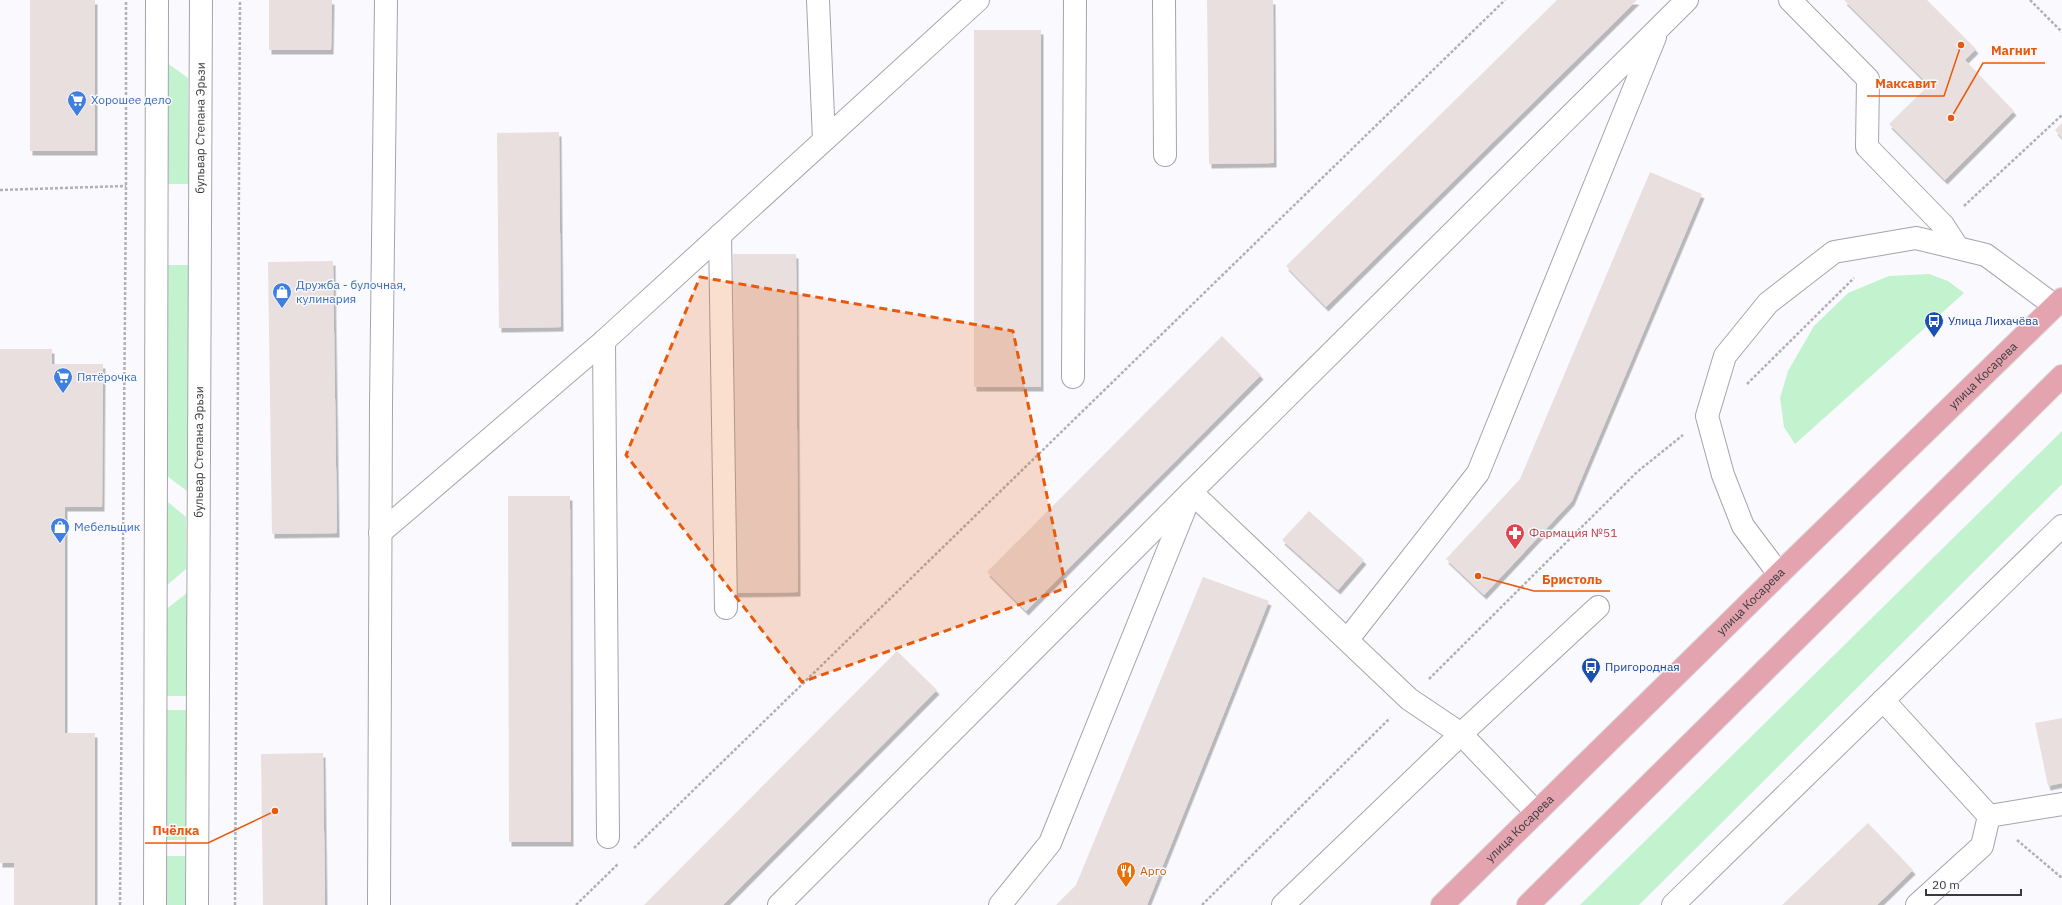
<svg xmlns="http://www.w3.org/2000/svg" width="2062" height="905" viewBox="0 0 2062 905" font-family="'IBM Plex Sans',sans-serif">
<style>
.green{fill:#c2f3ce}
.building{fill:#e9dfdf;filter:url(#shadow)}
.lines{fill:none;stroke-linecap:round;stroke-linejoin:round}
.minor-casing{stroke:#a5a4ac;stroke-width:24}
.major-casing{stroke:#d8d8d8;stroke-width:24}
.path{stroke:#b1b0b5;stroke-width:2.5;stroke-dasharray:3 2;stroke-linecap:butt}
.minor{stroke:#fff;stroke-width:22}
.major{stroke:#e3a4af;stroke-width:22}
.marked{fill:#e8590c;fill-opacity:0.2;stroke:#e8590c;stroke-width:3;stroke-dasharray:8 5;stroke-linejoin:round}
.labels{text-anchor:middle;stroke-width:3;stroke-linejoin:round;paint-order:stroke}
.shop-label{font-size:12px;fill:#366cbe;stroke:#faf9fe;text-anchor:start}
.street-label{font-size:12px;fill:#3a3a3d;stroke:#faf9fe}
.transit-label{font-size:12px;fill:#164399;stroke:#faf9fe;text-anchor:start}
.health-label{font-size:12px;fill:#be3a42;stroke:#faf9fe;text-anchor:start}
.food-label{font-size:12px;fill:#c56008;stroke:#faf9fe;text-anchor:start}
.leader{fill:none;stroke:#e8590c;stroke-width:1.5}
.callout-dot{fill:#e8590c;stroke:#faf9fe;stroke-width:1.5}
.callout-label{font-size:13px;text-anchor:middle;font-weight:bold;fill:#e8590c;stroke:#faf9fe;stroke-width:3;stroke-linejoin:round;paint-order:stroke}
</style>
<defs>
<filter id="shadow"><feDropShadow dx="2.5" dy="4.5" stdDeviation="0" flood-color="#0004"/></filter>
</defs>
<rect width="100%" height="100%" fill="#faf9fe"/>
<g class="green">
<path d="M163,60L188,78V184H163Z"/>
<path d="M163,265H188L187,491L163,473Z"/>
<path d="M1929,274L1948,281L1964,293L1795,444L1784,427L1780,398L1788,371L1814,326L1848,293L1889,276Z"/>
<path d="M2062,431V484L1639,905H1580Z"/>
<path d="M164,499L186,517V569L165,587Z"/>
<path d="M187,593V696H165V610Z"/>
<path d="M167,710H187L185,840H165Z"/>
<rect x="164" y="856" width="21" height="49"/>
</g>
<g class="building">
<rect x="30" y="0" width="65" height="151"/>
<path d="M269,0H332L331,50H269Z"/>
<path d="M1207,0H1273L1274,163L1209,164Z"/>
<path d="M1557,0H1637L1326,307L1286,266Z"/>
<path d="M1844,0H1927L1976,49L1965,60L2014,111L1945,180L1889,124L1929,85Z"/>
<rect x="974" y="30" width="67" height="357"/>
<path d="M2062,123V138L2055,130Z"/>
<path d="M559,132L561,327L499,328L497,133Z"/>
<path d="M1650,172L1702,194L1572,501L1484,595L1446,559L1520,479Z"/>
<path d="M733,254H796L798,592L735,593Z"/>
<path d="M333,261L337,533L272,534L268,262Z"/>
<path d="M1222,336L1261,375L1026,611L987,572Z"/>
<path d="M0,349H52V364H103L102,507H65V733H95V905H14V863H0Z"/>
<path d="M508,496H570L571,842H509Z"/>
<path d="M1309,511L1364,560L1338,590L1282,540Z"/>
<path d="M1203,577L1269,601L1147,905H1056L1076,885Z"/>
<path d="M897,651L937,690L723,905H644Z"/>
<path d="M2062,718V783L2048,786L2035,723Z"/>
<path d="M323,753L325,905H263L261,754Z"/>
<path d="M1868,823L1913,870L1877,905H1782Z"/>
</g>
<g class="lines">
<g class="minor-casing">
<g id="minor">
<path d="M818,0L824,140"/>
<path d="M1164,0L1165,155"/>
<path d="M1790,0L1868,79L1867,147L1943,225L1958,248"/>
<path d="M720,235L726,608"/>
<path d="M604,341L608,837"/>
<path d="M1073,377L1075,0"/>
<path d="M380,533L604,341L978,0"/>
<path d="M1779,574L1743,526L1723,475L1707,416L1725,356L1768,303L1834,252L1916,238L1986,255L2055,306"/>
<path d="M1348,639L1478,473L1655,37"/>
<path d="M1883,700L1989,816"/>
<path d="M1536,812L1461,734L1409,699L1191,492L1687,0"/>
<path d="M1989,816L2062,804"/>
<path d="M155,905L157,0"/>
<path id="s1" d="M197,905L201,0"/>
<path d="M379,905L381,404L386,0"/>
<path d="M779,905L1191,492"/>
<path d="M1000,905L1050,843L1188,501"/>
<path d="M1283,905L1461,734L1598,607"/>
<path d="M1673,905L2062,526"/>
<path d="M1917,905L1982,846L1989,816"/>
</g>
</g>
<g class="major-casing">
<g id="major">
<path id="s2" d="M1442,905L1779,574L2062,299"/>
<path d="M1528,905L2062,376"/>
</g>
</g>
<g class="path">
<path d="M2030,0L2062,32"/>
<path d="M0,190L126,186"/>
<path d="M1964,206L2062,115"/>
<path d="M1747,384L1854,278"/>
<path d="M1429,679L1637,472L1683,435"/>
<path d="M2017,840L2062,878"/>
<path d="M634,848L1505,0"/>
<path d="M120,905L126,186V0"/>
<path d="M235,905L240,0"/>
<path d="M576,905L618,864"/>
<path d="M1202,905L1390,718"/>
</g>
<use href="#minor" class="minor"/>
<use href="#major" class="major"/>
</g>
<path class="marked" d="M700,277L1013,331L1066,588L802,682L626,455Z"/>
<defs>
<g id="supermarket-pin" transform="scale(1)"><path d="M0 17L-7.5 6A9.5 9.5 0 1 1 7.5 6Z" fill="#3f7fe0" stroke="#faf9fe"/><path d="M-6-5.5h2.5l.6 2H6L4.5 2H-2.5L-4.4-4H-6ZM-1.5 3.2a1.3 1.3 0 1 0 .1 0ZM3 3.2a1.3 1.3 0 1 0 .1 0Z" fill="#fff"/></g>
<g id="shop-pin" transform="scale(1)"><path d="M0 17L-7.5 6A9.5 9.5 0 1 1 7.5 6Z" fill="#3f7fe0" stroke="#faf9fe"/><path d="M-5-2.5h2.3a2.7 3.5 0 0 1 5.4 0H5L5.5 6h-11ZM-1.5-2.5h3a1.5 2.3 0 0 0-3 0Z" fill="#fff"/></g>
<g id="bus-pin" transform="scale(1)"><path d="M0 17L-7.5 6A9.5 9.5 0 1 1 7.5 6Z" fill="#1a4fb4" stroke="#faf9fe"/><path d="M-5-6H5V4H4V6H2V4H-2V6H-4V4H-5ZM-3.5-4V0h7V-4ZM-3.5 1.2v1.5H-2V1.2ZM2 1.2v1.5H3.5V1.2Z" fill="#fff"/></g>
<g id="pharmacy-pin" transform="scale(1)"><path d="M0 17L-7.5 6A9.5 9.5 0 1 1 7.5 6Z" fill="#e0444e" stroke="#faf9fe"/><path d="M-2-6h4v4h4v4h-4v4h-4v-4h-4v-4h4Z" fill="#fff"/></g>
<g id="restaurant-pin" transform="scale(1)"><path d="M0 17L-7.5 6A9.5 9.5 0 1 1 7.5 6Z" fill="#e8710a" stroke="#faf9fe"/><path d="M-5-6h1v4h1v-4h1v4h1v-4h1v5L-1.5 .5V6h-2V.5L-5-1ZM5-6V6H3V1.5H1.5Q1.5-4 5-6Z" fill="#fff"/></g>
</defs>
<g fill-rule="evenodd">
<use href="#supermarket-pin" x="77" y="100"/>
<use href="#shop-pin" x="282" y="292"/>
<use href="#bus-pin" x="1934" y="321"/>
<use href="#supermarket-pin" x="63" y="377"/>
<use href="#shop-pin" x="60" y="527"/>
<use href="#pharmacy-pin" x="1515" y="533"/>
<use href="#bus-pin" x="1591" y="667"/>
<use href="#restaurant-pin" x="1126" y="871"/>
</g>
<g class="labels">
<g class="shop-label">
<text x="91" y="104">Хорошее дело</text>
<text x="296" y="289">Дружба - булочная,<tspan x="296" dy="14">кулинария</tspan></text>
<text x="77" y="381">Пятёрочка</text>
<text x="74" y="531">Мебельщик</text>
</g>
<g class="street-label">
<text dy="4" stroke="none"><textPath href="#s1" startOffset="777">бульвар Степана Эрьзи</textPath></text>
<text dy="4" stroke="none"><textPath href="#s2" startOffset="757">улица Косарева</textPath></text>
<text dy="4" stroke="none"><textPath href="#s1" startOffset="453">бульвар Степана Эрьзи</textPath></text>
<text dy="4" stroke="none"><textPath href="#s2" startOffset="433">улица Косарева</textPath></text>
<text dy="4" stroke="none"><textPath href="#s2" startOffset="109">улица Косарева</textPath></text>
</g>
<g class="transit-label">
<text x="1948" y="325">Улица Лихачёва</text>
<text x="1605" y="671">Пригородная</text>
</g>
<g class="health-label">
<text x="1529" y="537">Фармация №51</text>
</g>
<g class="food-label">
<text x="1140" y="875">Арго</text>
</g>
</g>
<path class="leader" d="M1951 118L1983 63H2045M1961 45L1944 96H1867M1478 576L1534 591H1610M275 811L208 843H145"/>
<g class="callout-dot">
<circle cx="1951" cy="118" r="4"/>
<circle cx="1961" cy="45" r="4"/>
<circle cx="1478" cy="576" r="4"/>
<circle cx="275" cy="811" r="4"/>
</g>
<g class="callout-label">
<text x="2014" y="55">Магнит</text>
<text x="1906" y="88">Максавит</text>
<text x="1572" y="584">Бристоль</text>
<text x="176" y="835">Пчёлка</text>
</g>
<path d="M1926 889v6h95v-6" fill="none" stroke="#3a3a3d" stroke-width="2"/>
<text x="1932" y="889" font-size="12" fill="#3a3a3d" stroke="#faf9fe" stroke-width="3" paint-order="stroke">20 m</text>
</svg>
